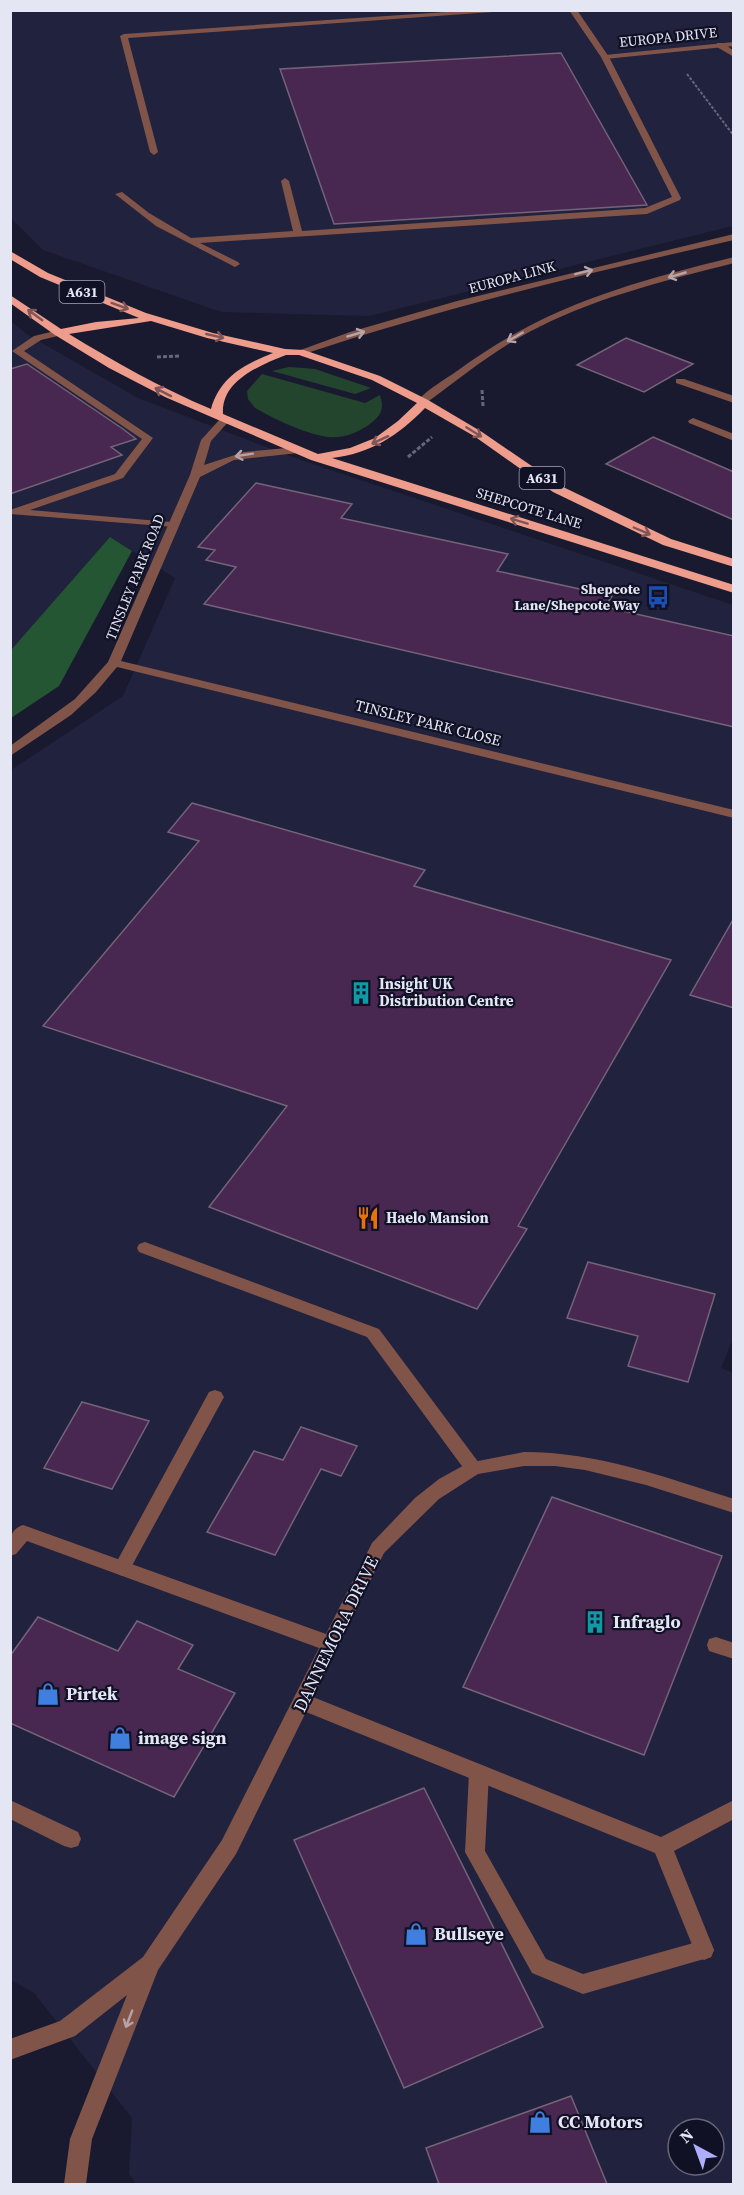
<svg xmlns="http://www.w3.org/2000/svg" width="744" height="2195" viewBox="0 0 744 2195" font-family="'Source Serif 4',serif">
<style>
.built{fill:#21223d;fill-rule:evenodd}
.green{fill:#24452d}
.forest{fill:#245633}
.building{fill:#482750;stroke:#746379;stroke-width:1.5}
.lines{fill:none;stroke-linecap:round;stroke-linejoin:round}
.path-far1{stroke:#656779;stroke-width:2;stroke-dasharray:3 1.5;stroke-linecap:butt}
.path{stroke:#656779;stroke-width:3;stroke-dasharray:4 2;stroke-linecap:butt}
.service{fill:#81544a;fill-rule:evenodd}
.minor{fill:#81544a;fill-rule:evenodd}
.tertiary{fill:#81544a;fill-rule:evenodd}
.trunk{fill:#ee9c8b;fill-rule:evenodd}
.oneway{stroke:#b7a4a8}
.oneway2{stroke:#7f5658}
.labels{text-anchor:middle;stroke-width:4.5;stroke-linejoin:round;paint-order:stroke}
.far-street-label{font-size:14px;fill:#e4e6f4;stroke:#101125}
.shield{fill:#101125;stroke:#a4a6b6;stroke-width:1.5}
.shield-label{font-size:14px;font-weight:bold;fill:#e4e6f4}
.far-poi-label{font-size:14px;font-weight:bold;fill:#e4e6f4;stroke:#101125;text-anchor:end}
.street-label{font-size:15px;fill:#e4e6f4;stroke:#101125}
.poi-label{font-size:15px;font-weight:bold;fill:#e4e6f4;stroke:#101125;text-anchor:start}
.near-poi-label{font-size:18px;font-weight:bold;fill:#e4e6f4;stroke:#101125;text-anchor:start}
.near-street-label{font-size:18px;fill:#e4e6f4;stroke:#101125}
</style>
<rect width="100%" height="100%" fill="#191a2f"/>
<g class="built">
<path d="M10,11H733V226L369,316L221,312L43,250L11,218Z"/>
<path d="M11,321L28,335L138,398L295,458L733,605L734,1336L721,1368L734,1373L733,2184H136L129,2174L132,2118L34,1993L11,1980V770L123,696L175,578L110,537L11,650ZM678,2129H714V2165H678Z"/>
</g>
<g class="green">
<path d="M289,367L315,369L371,388L355,394L272,371Z"/>
<path d="M262,374L365,403L380,395C384,408 382,415 371,423C360,432 342,439 328,437C306,434 274,419 255,408L248,399L247,391Z"/>
</g>
<path class="forest" d="M110,537L132,551L59,686L11,718V650Z"/>
<g class="building">
<path d="M561,53L647,205L334,224L280,69Z"/>
<path d="M626,338L693,364L644,392L577,365Z"/>
<path d="M27,364L123,429L136,439L111,447L122,455L10,494V369Z"/>
<path d="M653,437L734,472V520L606,464Z"/>
<path d="M256,483L352,504L341,518L508,554L497,571L612,596L605,607L734,636V727L204,604L236,567L206,560L215,550L198,547Z"/>
<path d="M192,803L425,870L414,886L671,960L518,1226L527,1229L477,1309L209,1207L287,1106L43,1026L199,841L168,832Z"/>
<path d="M734,918V1008L690,995Z"/>
<path d="M588,1262L715,1294L688,1382L628,1366L638,1336L567,1318Z"/>
<path d="M82,1402L149,1421L112,1489L44,1468Z"/>
<path d="M301,1427L357,1446L341,1476L321,1469L275,1555L207,1532L254,1451L283,1460Z"/>
<path d="M552,1497L722,1556L644,1755L463,1687Z"/>
<path d="M38,1617L118,1651L137,1621L193,1645L178,1669L235,1693L174,1797L10,1723V1656Z"/>
<path d="M424,1788L543,2027L404,2088L294,1840Z"/>
<path d="M571,2096L607,2184H439L426,2148Z"/>
</g>
<g class="lines">
<path class="path-far1" d="M687,74L734,136"/>
<g class="path">
<path d="M157,357L180,356"/>
<path d="M482,390L483,406"/>
<path d="M408,457L432,437"/>
</g>
<g class="service">
<path d="M475,10H522L128,38L158,152L154,155L150,152L120,36L124,34Z"/>
<path d="M569,10H577L609,57L681,198L680,200L647,214L200,243L238,262L240,264L235,267L156,226L115,194L122,192L149,213L191,238L293,231L281,181L285,178L289,181L302,231L645,208L672,197L601,57Z"/>
<path d="M717,43H723L734,51V57L717,47Z"/>
<path d="M59,330L64,333L62,335L41,340L24,351L153,438L123,478L30,510L171,522L175,523V527L10,514V510L115,474L142,439L12,351L34,336Z"/>
<path d="M676,379H684L734,396V403L676,383Z"/>
<path d="M693,418L734,434V441L689,423L688,421Z"/>
<path d="M145,1242L379,1329L479,1463L482,1468L479,1473L473,1475L467,1473L367,1337L139,1252L137,1248L139,1244Z"/>
<path d="M215,1390L221,1392L224,1397L128,1573L122,1576L116,1573L113,1568L116,1563L209,1392Z"/>
<path d="M716,1637L734,1643V1659L709,1651L707,1645L709,1639Z"/>
<path d="M479,1764L486,1767L489,1773L485,1851L546,1959L583,1974L704,1940L711,1943L714,1950L711,1957L583,1994L532,1973L465,1852L469,1773L472,1767Z"/>
<path d="M10,1800L78,1832L81,1839L78,1846L71,1848L64,1846L10,1819Z"/>
</g>
<g class="minor">
<path d="M734,42V46L605,59L601,57L605,55Z"/>
<path d="M225,417L230,420L211,441L204,465L244,452L298,447L303,450L298,453L234,460L200,477L121,661L734,810V818L117,667L96,692L71,715L10,756V746L75,699L108,662L190,475L201,440L221,418Z"/>
<path d="M524,1452C598,1452 664,1477 734,1499V1513L646,1485L585,1470L555,1466H524L478,1474L439,1499L384,1553L313,1697L661,1837L734,1800V1819L674,1851L714,1950L711,1957L704,1960L697,1957L655,1853L306,1712L236,1854L158,1970L92,2139L86,2184H64L70,2139L127,1995L75,2036L10,2060V2039L60,2021L143,1957L222,1840L319,1648L27,1541L16,1554L10,1556C10,1543 8,1530 23,1525L326,1634L372,1543L415,1498L439,1479L468,1463Z"/>
</g>
<g class="tertiary">
<path d="M734,234V240C589,273 445,307 304,354L295,352L350,332L457,301Z"/>
<path d="M734,257V263C668,280 601,296 541,326C499,346 463,376 426,403L417,401C428,389 444,380 457,371C545,306 629,283 734,257Z"/>
</g>
<path class="trunk" d="M10,251L48,273L146,313L213,333L285,349L304,350L380,376L428,400L482,432L561,486L671,539L734,559V567L663,545L553,492L474,436L425,408C399,435 370,454 332,458L734,585V593L311,460L165,397L109,368L55,335L10,303V295L61,329L96,322L139,318L40,277L10,259ZM151,321L207,338L273,353C245,364 220,377 211,409C161,388 115,362 69,334ZM286,355H299L372,380L417,403L398,421L375,438L350,448L318,454L223,414C221,380 261,365 286,355Z"/>
</g>
<defs><path id="oneway-shaft" d="M-6 0H5M1.5-3L5.5 0L1.5 3" fill="none" stroke-width="1.6" stroke-linecap="round" stroke-linejoin="round" transform="scale(1.5)"/></defs>
<g class="oneway">
<use href="#oneway-shaft" transform="translate(584 272) rotate(-14)"/>
<use href="#oneway-shaft" transform="translate(677 275) rotate(164)"/>
<use href="#oneway-shaft" transform="translate(356 334) rotate(-16)"/>
<use href="#oneway-shaft" transform="translate(515 337) rotate(150)"/>
<use href="#oneway-shaft" transform="translate(244 455) rotate(171)"/>
<use href="#oneway-shaft" transform="translate(129 2019) rotate(111)"/>
</g>
<g class="oneway2">
<use href="#oneway-shaft" transform="translate(120 306) rotate(20)"/>
<use href="#oneway-shaft" transform="translate(35 315) rotate(-144)"/>
<use href="#oneway-shaft" transform="translate(215 336) rotate(13)"/>
<use href="#oneway-shaft" transform="translate(163 392) rotate(-153)"/>
<use href="#oneway-shaft" transform="translate(474 432) rotate(32)"/>
<use href="#oneway-shaft" transform="translate(380 440) rotate(155)"/>
<use href="#oneway-shaft" transform="translate(519 521) rotate(-163)"/>
<use href="#oneway-shaft" transform="translate(642 531) rotate(23)"/>
</g>
<defs>
<g id="bus-bare" transform="scale(1.8)"><path d="M-5-6H5V4H4V6H2V4H-2V6H-4V4H-5ZM-3.5-4V0h7V-4ZM-3.5 1.2v1.5H-2V1.2ZM2 1.2v1.5H3.5V1.2Z" fill="#1a4fb4" stroke="#101125" stroke-width="2.5" paint-order="stroke"/></g>
<g id="building-bare" transform="scale(1.8)"><path d="M-4-6H4V6H1V3H-1V6H-4ZM-2.5-4.3h1.7v1.8h-1.7ZM.8-4.3h1.7v1.8H.8ZM-2.5-1h1.7V.8h-1.7ZM.8-1h1.7V.8H.8Z" fill="#0f9aa8" stroke="#101125" stroke-width="2.5" paint-order="stroke"/></g>
<g id="restaurant-bare" transform="scale(1.8)"><path d="M-5-6h1v4h1v-4h1v4h1v-4h1v5L-1.5 .5V6h-2V.5L-5-1ZM5-6V6H3V1.5H1.5Q1.5-4 5-6Z" fill="#e8710a" stroke="#101125" stroke-width="2.5" paint-order="stroke"/></g>
<g id="shop-bare" transform="scale(1.8)"><path d="M-5-2.5h2.3a2.7 3.5 0 0 1 5.4 0H5L5.5 6h-11ZM-1.5-2.5h3a1.5 2.3 0 0 0-3 0Z" fill="#3f7fe0" stroke="#101125" stroke-width="2.5" paint-order="stroke"/></g>
</defs>
<g fill-rule="evenodd">
<use href="#bus-bare" x="658" y="597"/>
<use href="#building-bare" x="361" y="993"/>
<use href="#restaurant-bare" x="368" y="1218"/>
<use href="#building-bare" x="595" y="1622"/>
<use href="#shop-bare" x="48" y="1694"/>
<use href="#shop-bare" x="120" y="1738"/>
<use href="#shop-bare" x="416" y="1934"/>
<use href="#shop-bare" x="540" y="2122"/>
</g>
<g class="labels">
<g class="far-street-label">
<text transform="translate(668 37) rotate(-6)" y="5">EUROPA DRIVE</text>
<text transform="translate(512 277) rotate(-15)" y="5">EUROPA LINK</text>
<text transform="translate(529 508) rotate(17)" y="5">SHEPCOTE LANE</text>
<text transform="translate(135 577) rotate(-68)" y="5">TINSLEY PARK ROAD</text>
</g>
<g class="shield">
<rect x="59.5" y="281" width="45" height="22" rx="4.5"/>
<rect x="519.5" y="467" width="45" height="22" rx="4.5"/>
</g>
<g class="shield-label">
<text x="82" y="297">A631</text>
<text x="542" y="483">A631</text>
</g>
<g class="far-poi-label">
<text x="640" y="594">Shepcote<tspan x="640" dy="16">Lane/Shepcote Way</tspan></text>
</g>
<g class="street-label">
<text transform="translate(428 723) rotate(14)" y="5">TINSLEY PARK CLOSE</text>
</g>
<g class="poi-label">
<text x="379" y="989">Insight UK<tspan x="379" dy="17">Distribution Centre</tspan></text>
<text x="386" y="1223">Haelo Mansion</text>
</g>
<g class="near-poi-label">
<text x="613" y="1628">Infraglo</text>
<text x="66" y="1700">Pirtek</text>
<text x="138" y="1744">image sign</text>
<text x="434" y="1940">Bullseye</text>
<text x="558" y="2128">CC Motors</text>
</g>
<g class="near-street-label">
<text transform="translate(336 1634) rotate(-64)" y="6">DANNEMORA DRIVE</text>
</g>
</g>
<rect width="744" height="2195" fill="none" stroke="#e4e6f4" stroke-width="24"/>
<g transform="translate(696 2147) rotate(319)"><circle r="28" fill="#101125" stroke="#656678" stroke-width="1.5"/>
<path d="M0-4.5L10 22L0 15L-10 22Z" fill="#aeaefa"/>
<text y="-9" font-size="16" font-weight="bold" text-anchor="middle" fill="#e4e6f4">N</text>
</g>
</svg>
